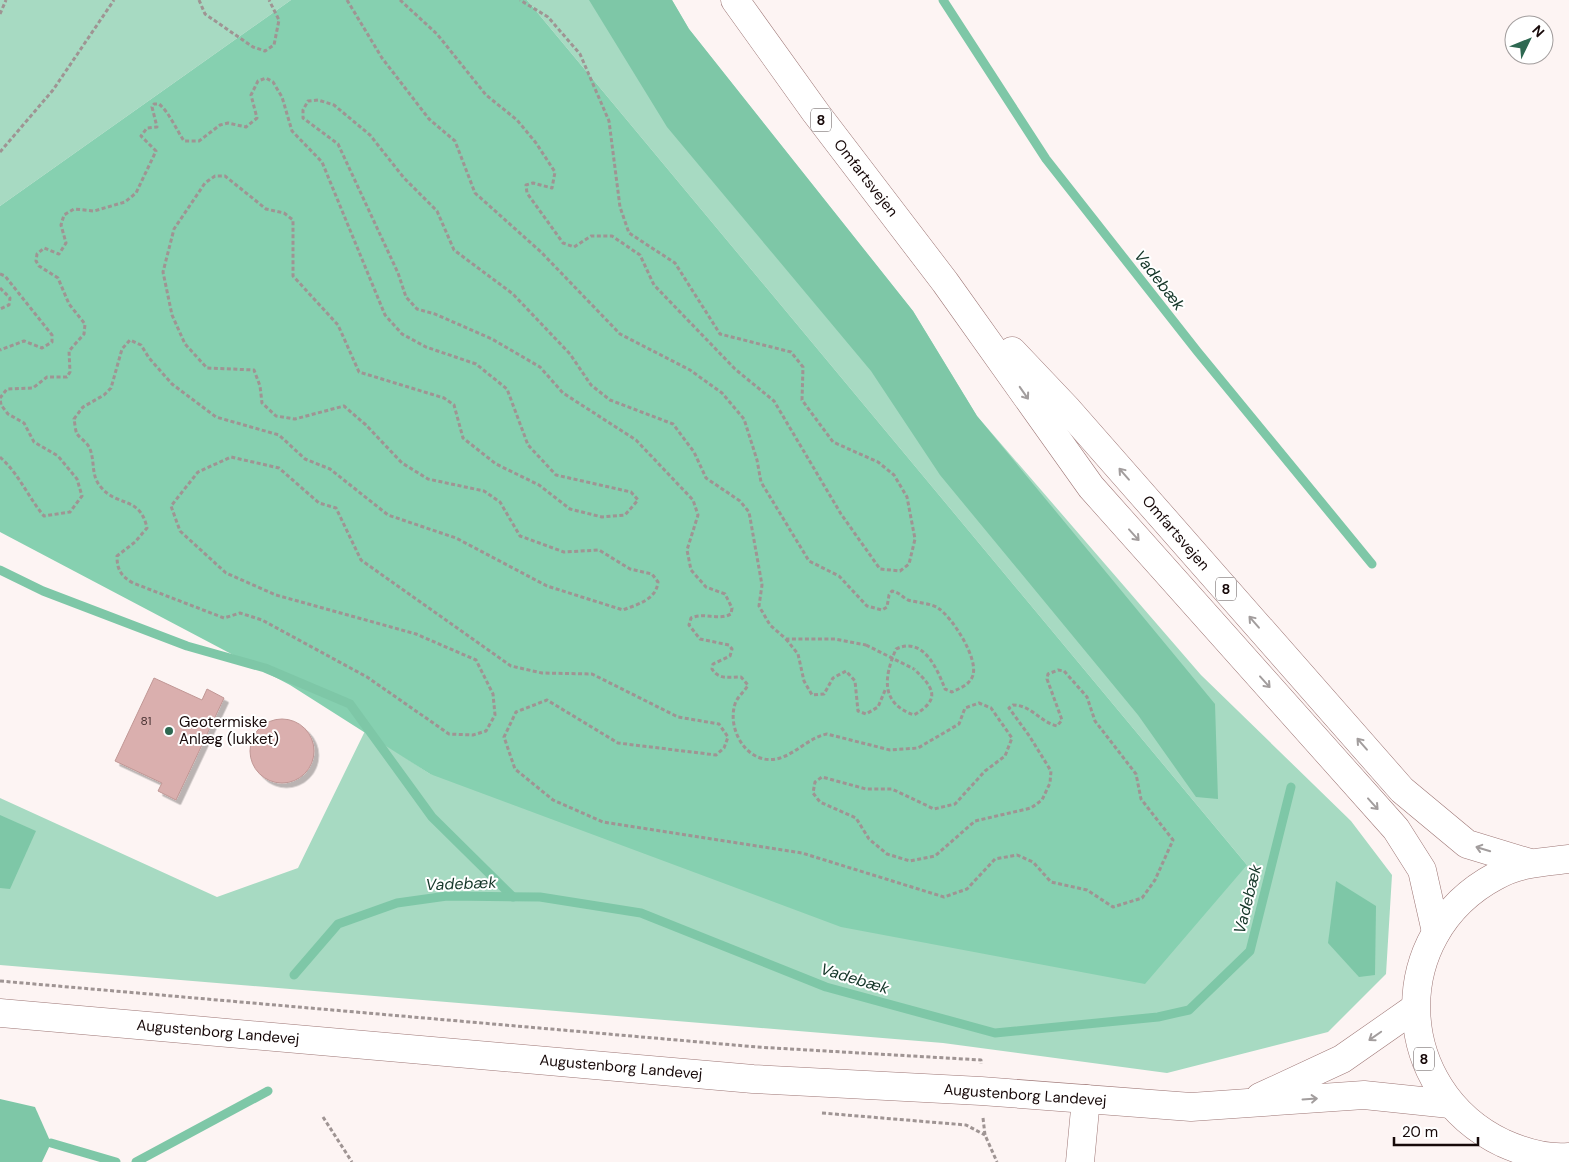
<svg xmlns="http://www.w3.org/2000/svg" width="1569" height="1162" viewBox="0 0 1569 1162" font-family="'DM Sans',sans-serif">
<style>
.green{fill:#a7dac2}
.forest{fill:#86d0b0}
.water{fill:#7ec7a7}
.lines{fill:none;stroke-linecap:round;stroke-linejoin:round}
.stream{stroke:#7ec7a7;stroke-width:9}
.building{fill:#daafae;stroke:#c09795;filter:url(#shadow)}
.minor-casing{stroke:#9d7675;stroke-width:29}
.tertiary-casing{stroke:#9d7675;stroke-width:29}
.primary-casing{stroke:#9d7675;stroke-width:29}
.trunk-casing{stroke:#9d7675;stroke-width:29}
.path{stroke:#9f9493;stroke-width:3;stroke-dasharray:4 2.5;stroke-linecap:butt}
.minor{stroke:#fff;stroke-width:28}
.tertiary{stroke:#fff;stroke-width:28}
.primary{stroke:#fff;stroke-width:28}
.trunk{stroke:#fff;stroke-width:28}
.path-bridge{stroke:#9f9493;stroke-width:3;stroke-dasharray:4 2.5;stroke-linecap:butt}
.oneway{stroke:#a29d9d}
.poi-dot{fill:#2e6851;stroke:#fff;stroke-width:2}
.labels{text-anchor:middle;stroke-width:4;stroke-linejoin:round;paint-order:stroke}
.number-label{font-size:12px;fill:#483232}
.shield{fill:#fff;stroke:#5d5353;stroke-width:1}
.shield-label{font-size:14px;font-weight:bold;fill:#170909}
.street-label{font-size:15px;fill:#170909;stroke:#fff}
.poi-label{font-size:15px;fill:#170909;stroke:#fff;text-anchor:start}
.water-label{font-size:16px;font-style:italic;fill:#143628;stroke:#fff}
</style>
<defs>
<filter id="shadow"><feDropShadow dx="4.5" dy="4.5" stdDeviation="0" flood-color="#0004"/></filter>
</defs>
<rect width="100%" height="100%" fill="#fdf4f3"/>
<g class="green">
<path d="M0,0H291L0,206Z"/>
<path d="M527,0H672L689,29L913,311L977,416L1201,675L1351,821L1392,875L1386,974L1328,1032L1167,1073L943,1043L0,965V798L217,897L298,868L365,731L430,774L1247,865Z"/>
</g>
<path class="forest" d="M291,0H527L1247,865L1145,984L841,927L430,774L290,685L0,532V206Z"/>
<g class="water">
<path d="M589,0H672L689,29L913,311L977,416L1215,704L1218,799L1196,797L1138,715L940,475L871,371L667,127Z"/>
<path d="M0,815L36,831L10,889L0,888Z"/>
<path d="M1336,881L1376,906L1375,975L1359,977L1328,943Z"/>
<path d="M0,1099L35,1107L51,1143L42,1162H0Z"/>
</g>
<g class="lines">
<g class="stream">
<path d="M943,0L1046,159L1197,351L1372,564"/>
<path d="M0,570L43,591L187,646L265,668L350,704L432,817L513,897"/>
<path d="M294,975L338,924L397,903L447,896L540,897L641,913L826,987L995,1033L1158,1017L1189,1010L1250,951L1291,787"/>
<path d="M51,1143L116,1162"/>
<path d="M136,1162L268,1091"/>
</g>
</g>
<g class="building">
<path d="M154,678L202,700L207,689L224,698L176,800L158,791L162,783L115,761Z"/>
<circle cx="282" cy="751" r="32"/>
</g>
<g class="lines">
<g class="minor-casing">
<path id="minor" d="M1080,1162L1086,1099"/>
</g>
<g class="tertiary-casing">
<g id="tertiary">
<path d="M0,1013L753,1079L981,1091L1191,1107L1364,1095L1450,1104"/>
<path d="M1260,1097L1342,1059L1415,1008"/>
</g>
</g>
<g class="primary-casing">
<path id="primary" d="M1569,859C1544,862 1518,863 1496,876C1385,935 1392,1090 1503,1143C1523,1152 1547,1159 1569,1157"/>
</g>
<g class="trunk-casing">
<g id="trunk">
<path d="M735,0L816,113L945,282L1091,487L1396,829L1422,870L1436,932"/>
<path d="M1012,351L1068,410L1402,790L1467,844L1530,863"/>
</g>
</g>
<g class="path">
<path d="M199,0L205,14L253,47L265,51L274,45L279,20L269,0"/>
<path d="M347,0L382,58L429,119L455,141L475,193L541,252L620,334L690,370L722,393L744,419L757,460L761,482L809,561L839,576L867,606L882,610L887,607L889,595L892,591C899,592 902,597 908,600C918,603 930,603 938,608C953,618 978,658 973,675C970,685 960,688 952,692L945,689C937,668 923,636 896,649C884,677 880,703 914,715C942,699 933,687 914,669"/>
<path d="M400,0L437,34L486,95L517,120L536,143L555,172L552,188L533,183L526,185L527,193L563,243L574,247L591,236H612L640,255L654,285L735,369L774,401L841,514L880,569L900,571L909,564L915,539L907,497L894,475L878,462L833,442L802,400L803,367L791,352L720,334L675,263L629,233L620,207L609,121L580,54L548,17L520,0"/>
<path d="M0,14L6,0"/>
<path d="M0,152L53,90L114,0"/>
<path d="M0,274L5,276L52,335V342L42,348L24,341L0,350"/>
<path d="M0,288L10,298L9,305L0,309"/>
<path d="M0,457C19,474 28,497 44,516L70,512L82,496L77,479L58,456L34,442L24,423L8,414L1,405L0,398L7,389L33,388L47,377H67L70,372L69,351L84,334L85,324L69,304L58,278L39,266L36,261L37,254L44,248L59,254L66,243L61,225L64,215L74,209L94,211L125,202L136,193L156,151L141,136L147,128L157,127L152,107L154,104H159C169,112 176,129 184,141H199L220,125L228,123L246,127L257,118L251,95L258,81L266,78L273,82L282,97L292,131L322,162L385,315L402,334L426,347L476,364L507,389L528,445L556,475L631,492L638,500L625,515L602,517L570,509L539,485L496,464L463,438L454,405L444,398L359,372L338,325L293,276V220L284,213L266,209L225,176H215L205,183L174,229L163,272L172,315L185,344L207,368L254,370L260,386L262,403L276,416L295,419L344,406L366,425L402,463L428,479L484,491L500,502L520,536L564,552L599,550L630,569L652,574L658,582C656,600 638,604 623,610L547,586L456,538L388,515L330,469L305,459L279,435L216,417L172,384L149,358L141,345L130,340L122,349L111,388L104,395L83,407L74,419C75,423 75,430 77,434C81,439 88,443 90,449C95,462 91,475 100,486C117,508 140,495 147,528L135,542L117,556C117,570 121,576 133,583L224,618L240,613L262,620L367,677L449,734L473,735L486,731L495,715L493,694L476,660L416,634L276,595L226,573L180,531L171,506L198,472L231,457L279,468L319,503L336,508L361,560L511,666L542,673L592,674L678,717L719,724L728,737L724,748L716,755L618,743L547,700L516,712L504,737L515,769L553,800L603,822L802,853L944,897L967,889L995,859L1017,855L1033,862L1051,882L1087,890L1113,907L1142,898L1155,880L1173,840L1141,799L1136,774L1095,721L1087,697L1064,671L1058,670L1048,674L1047,679L1062,720L1057,726C1040,722 1031,705 1013,705L1009,708L1030,737L1051,771L1050,783L1042,800L1031,808L975,821L935,856L910,861L887,854L869,839L856,818L820,802L813,793L815,782L822,777L866,789H892L934,809L955,804L985,771L1005,756L1012,738L991,708L979,703L965,708L959,724L918,748L890,750L827,734C811,737 798,751 783,757C751,770 726,732 735,704C737,697 745,691 748,685L741,677C729,677 719,680 712,669L713,664L730,656L732,649L729,645L700,639L689,625L691,618C705,612 718,621 731,614L732,608L725,594L706,587L691,570L687,550L698,515L693,500L636,440L563,393L540,367L492,339L435,314L417,309L406,297L398,273L338,144L303,118V110L308,101L318,100L334,105L370,135L404,178L437,211L454,250L513,294L570,354L591,385L610,400L673,424L694,452L706,478L740,501L749,512L762,585L759,606L770,625L786,639H835L866,645"/>
<path d="M786,639L798,654L804,681L812,695L824,694L833,678L846,671L855,681L858,711L866,714L878,707L886,688"/>
<path d="M0,981L757,1047L981,1060V1064"/>
<path d="M822,1113L966,1125L985,1135"/>
<path d="M323,1117L352,1162"/>
<path d="M983,1118L985,1135L997,1162"/>
</g>
<use href="#minor" class="minor"/>
<use href="#tertiary" class="tertiary"/>
<use href="#primary" class="primary"/>
<use href="#trunk" class="trunk"/>
<path class="path-bridge" d="M866,645L914,669"/>
</g>
<defs><path id="oneway-shaft" d="M-6 0H5M1.5-3L5.5 0L1.5 3" fill="none" stroke-width="1.6" stroke-linecap="round" stroke-linejoin="round" transform="scale(1.25)"/></defs>
<g class="oneway">
<use href="#oneway-shaft" transform="translate(1024 393) rotate(55)"/>
<use href="#oneway-shaft" transform="translate(1124 474) rotate(-131)"/>
<use href="#oneway-shaft" transform="translate(1134 535) rotate(48)"/>
<use href="#oneway-shaft" transform="translate(1254 622) rotate(-131)"/>
<use href="#oneway-shaft" transform="translate(1265 682) rotate(48)"/>
<use href="#oneway-shaft" transform="translate(1362 744) rotate(-131)"/>
<use href="#oneway-shaft" transform="translate(1373 804) rotate(48)"/>
<use href="#oneway-shaft" transform="translate(1483 849) rotate(-163)"/>
<use href="#oneway-shaft" transform="translate(1375 1036) rotate(145)"/>
<use href="#oneway-shaft" transform="translate(1310 1099) rotate(-4)"/>
</g>
<circle class="poi-dot" cx="169" cy="731" r="5"/>
<g class="labels">
<g class="number-label">
<text x="146" y="725">81</text>
</g>
<g class="shield">
<rect x="811" y="108.5" width="20" height="23" rx="4"/>
<rect x="1216" y="577.5" width="20" height="23" rx="4"/>
<rect x="1414" y="1047.5" width="20" height="23" rx="4"/>
</g>
<g class="shield-label">
<text x="821" y="125">8</text>
<text x="1226" y="594">8</text>
<text x="1424" y="1064">8</text>
</g>
<g class="street-label">
<text transform="translate(866 178) rotate(52)" y="5">Omfartsvejen</text>
<text transform="translate(1176 533) rotate(49)" y="5">Omfartsvejen</text>
<text transform="translate(218 1032) rotate(5)" y="5">Augustenborg Landevej</text>
<text transform="translate(621 1067) rotate(5)" y="5">Augustenborg Landevej</text>
<text transform="translate(1025 1095) rotate(4)" y="5">Augustenborg Landevej</text>
</g>
<g class="poi-label">
<text x="179" y="727">Geotermiske<tspan x="179" dy="17">Anlæg (lukket)</tspan></text>
</g>
<g class="water-label">
<text transform="translate(1160 280) rotate(52)" y="6">Vadebæk</text>
<text transform="translate(461 883) rotate(-2)" y="6">Vadebæk</text>
<text transform="translate(1247 899) rotate(-76)" y="6">Vadebæk</text>
<text transform="translate(855 978) rotate(17)" y="6">Vadebæk</text>
</g>
</g>
<g transform="translate(1529 40) rotate(47)"><circle r="24" fill="#ffffff" stroke="#a29d9d"/>
<path d="M0-4L9 19L0 12L-9 19Z" fill="#2e6851"/>
<text y="-8" font-size="14" font-weight="bold" text-anchor="middle" fill="#170909">N</text>
</g>
<path d="M1394 1137v8h84v-8" fill="none" stroke="#170909" stroke-width="2.5"/>
<text x="1402" y="1137" font-size="15" fill="#170909" stroke="#ffffff" stroke-width="4" paint-order="stroke">20 m</text>
</svg>
